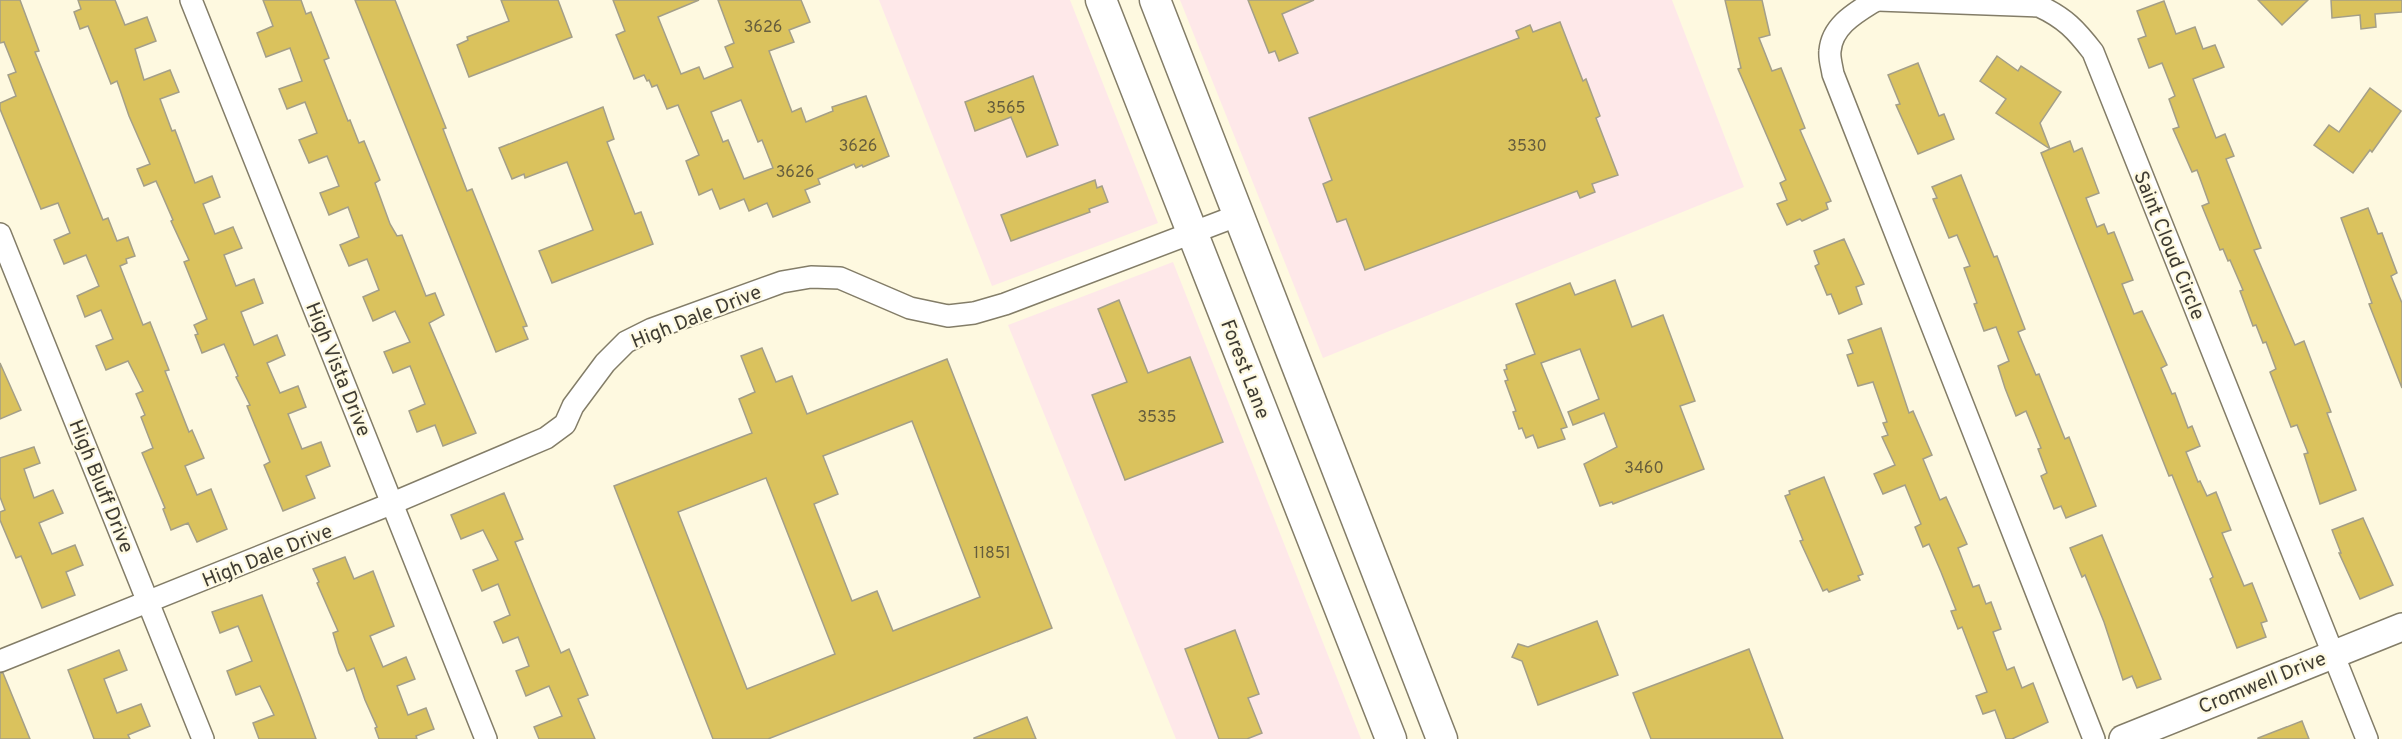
<svg xmlns="http://www.w3.org/2000/svg" width="2402" height="739" viewBox="0 0 2402 739" font-family="Overpass,sans-serif">
<style>
.commercial{fill:#fee8e9}
.building{fill:#dac25d;stroke:#a49f88;stroke-width:1.5;fill-rule:evenodd}
.lines{fill:none;stroke-linecap:round;stroke-linejoin:round}
.minor-casing{stroke:#837d68;stroke-width:24}
.tertiary-casing{stroke:#837d68;stroke-width:30}
.secondary-casing{stroke:#837d68;stroke-width:33}
.minor{stroke:#fff;stroke-width:21}
.tertiary{stroke:#fff;stroke-width:27}
.secondary{stroke:#fff;stroke-width:30}
.labels{text-anchor:middle;stroke-width:4.5;stroke-linejoin:round;paint-order:stroke}
.number-label{font-size:16px;fill:#655d3d}
.street-label{font-size:20px;fill:#3e3b32;stroke:#fef9e0}
</style>
<rect width="100%" height="100%" fill="#fef9e0"/>
<g class="commercial">
<path d="M879,0H1070L1158,223L992,286Z"/>
<path d="M1180,0H1672L1744,187L1323,358Z"/>
<path d="M1173,262L1361,739H1176L1008,325Z"/>
</g>
<g class="building">
<path d="M0,0H20L39,51L35,52L103,220L108,218L117,241L128,237L135,256L126,259L127,263L120,266L143,325L150,322L169,370L165,371L189,432L192,430L204,458L185,466L197,495L211,489L227,529L197,542L188,523L171,530L163,509L165,508L142,453L153,448L141,417L145,415L136,394L143,391L128,361L106,370L96,346L113,339L101,310L85,317L77,296L99,286L86,255L64,264L54,240L70,233L58,203L41,209L0,109V103L16,96L8,75L16,72L4,42L0,43Z"/>
<path d="M78,0H115L125,25L147,17L156,41L135,49L144,80L170,70L179,92L160,99L172,131L175,130L195,183L212,176L220,197L203,204L215,234L233,227L242,248L224,255L236,286L254,279L263,303L241,312L254,345L277,335L285,355L267,363L280,393L298,386L306,407L288,414L302,449L321,442L330,466L306,476L315,498L283,511L264,465L270,462L247,406L250,405L236,377L238,376L224,344L202,353L195,335L198,334L194,325L207,319L184,262L189,260L171,221L173,220L156,181L144,186L137,169L150,164L129,116L117,81L111,84L88,26L80,29L74,12L81,9Z"/>
<path d="M263,0H301L306,14L311,12L329,58L324,60L348,121L350,120L359,143L364,141L380,180L375,183L390,224L397,236L402,235L426,296L435,293L444,315L429,323L476,433L443,446L435,425L417,432L409,411L425,404L410,366L393,373L384,352L410,342L395,311L373,321L363,297L379,290L367,259L349,266L340,245L359,237L348,207L329,215L320,193L339,186L327,156L309,163L299,140L317,133L305,102L287,109L279,89L302,81L290,48L266,57L257,33L273,26Z"/>
<path d="M355,0H395L446,128L443,129L467,191L472,189L527,326L523,327L528,339L496,352Z"/>
<path d="M501,0H558L572,37L469,77L457,45L468,40L467,37L509,21Z"/>
<path d="M613,0H699L658,17L681,74L699,67L704,79L733,67L725,47L734,43L718,0H801L810,22L789,30L794,42L769,51L792,112L801,108L806,122L833,111L832,107L866,96L889,156L863,167L862,165L856,168L854,164L818,179L820,184L805,190L810,202L773,217L767,203L749,211L744,199L720,209L712,189L699,195L686,161L699,155L678,105L667,109L657,85L652,87L649,80L647,81L644,75L634,79L616,35L625,31ZM741,100L758,142L762,140L773,168L744,179L728,140L723,142L711,112Z"/>
<path d="M1248,0H1314L1282,14L1298,53L1279,61L1275,51L1269,53Z"/>
<path d="M1725,0H1762L1770,35L1759,38L1772,71L1781,68L1805,128L1800,130L1831,201L1826,203L1828,209L1802,221L1800,219L1787,225L1777,204L1787,200L1780,183L1786,180L1738,69L1741,68Z"/>
<path d="M2258,0H2308L2282,25Z"/>
<path d="M2331,0H2402V12L2375,14L2376,27L2361,29L2360,15L2332,18Z"/>
<path d="M2164,1L2176,34L2195,27L2203,49L2215,45L2224,67L2193,79L2216,138L2225,134L2234,156L2226,159L2261,248L2254,250L2295,345L2304,341L2331,412L2327,413L2356,490L2320,504L2304,454L2308,453L2297,425L2291,427L2270,372L2276,369L2266,342L2263,343L2256,325L2253,326L2240,291L2243,290L2230,260L2228,261L2223,249L2220,250L2202,206L2209,203L2197,170L2192,172L2173,129L2179,127L2169,99L2175,96L2162,63L2149,68L2138,39L2146,36L2137,11Z"/>
<path d="M1560,22L1583,81L1586,79L1600,116L1596,118L1618,175L1592,184L1595,192L1580,198L1577,191L1365,270L1346,219L1337,222L1323,184L1332,180L1309,118L1519,38L1516,31L1530,25L1533,32Z"/>
<path d="M1997,56L2018,71L2021,66L2061,92L2040,123L2050,149L2070,141L2074,152L2082,148L2099,193L2086,198L2097,227L2104,224L2108,234L2114,232L2133,280L2122,284L2134,314L2142,311L2167,365L2161,368L2172,394L2175,393L2188,428L2192,426L2200,446L2186,452L2198,482L2200,481L2207,496L2216,492L2231,530L2222,533L2244,586L2252,583L2267,621L2261,623L2266,637L2237,648L2210,579L2213,577L2172,475L2169,476L2041,153L2050,149L1996,113L2006,99L1980,81Z"/>
<path d="M1918,63L1939,116L1944,114L1954,139L1918,154L1896,105L1900,104L1888,75Z"/>
<path d="M1033,76L1058,145L1027,157L1011,117L975,131L965,102Z"/>
<path d="M2370,88L2401,111L2372,152L2370,150L2353,173L2314,145L2329,125L2339,132Z"/>
<path d="M603,107L614,139L607,142L635,214L641,212L653,244L552,283L539,251L593,230L567,162L525,178L524,174L512,179L499,148Z"/>
<path d="M1961,175L1994,257L1997,256L2025,329L2018,332L2036,375L2039,374L2065,439L2069,437L2096,506L2066,518L2061,506L2054,509L2041,476L2047,473L2038,449L2041,448L2026,411L2016,416L2005,388L1998,366L2009,361L1996,327L1984,331L1974,304L1977,303L1964,268L1970,266L1957,235L1949,238L1933,199L1937,198L1932,187Z"/>
<path d="M1095,180L1097,188L1102,186L1108,202L1089,209L1090,212L1011,241L1001,215Z"/>
<path d="M2368,208L2378,234L2382,233L2397,273L2391,276L2402,303V388L2369,304L2372,303L2341,218Z"/>
<path d="M1844,239L1864,284L1856,287L1862,304L1839,314L1831,294L1827,295L1815,266L1819,264L1814,251Z"/>
<path d="M1615,280L1632,327L1663,315L1695,401L1680,406L1704,469L1613,504L1612,502L1600,506L1584,464L1617,447L1604,413L1573,425L1568,412L1599,399L1580,349L1541,363L1567,427L1561,429L1565,439L1538,448L1533,435L1526,438L1522,428L1519,429L1513,412L1516,411L1505,381L1508,380L1504,370L1507,369L1506,365L1535,354L1516,304L1570,283L1575,295Z"/>
<path d="M1119,300L1148,373L1190,357L1223,442L1125,480L1092,395L1127,382L1098,309Z"/>
<path d="M1881,328L1909,413L1913,411L1932,455L1923,459L1940,500L1946,497L1967,544L1958,548L1973,587L1979,585L1986,604L1991,602L2001,629L1993,632L2007,670L2014,667L2022,688L2033,683L2048,722L2012,739H2006L1995,710L1983,714L1976,696L1987,692L1962,627L1958,629L1951,611L1956,610L1941,572L1929,544L1923,547L1915,527L1921,524L1905,485L1883,494L1874,474L1895,465L1882,437L1888,435L1883,423L1887,422L1873,382L1858,386L1847,355L1853,353L1848,340Z"/>
<path d="M762,348L776,382L792,376L807,414L947,359L1052,628L768,739H713L614,486L752,433L739,399L755,392L741,356ZM912,421L980,597L893,631L877,591L852,601L814,504L838,494L823,456ZM766,478L835,654L747,689L678,512Z"/>
<path d="M0,363L21,410L0,419Z"/>
<path d="M34,447L40,463L24,469L34,498L53,490L63,513L39,523L52,554L75,545L83,565L66,572L75,595L42,608L21,556L16,558L0,520V512L5,510L0,497V458Z"/>
<path d="M1824,477L1863,574L1858,576L1860,580L1829,592L1827,589L1823,591L1800,541L1803,540L1785,496L1790,494L1789,491Z"/>
<path d="M504,493L523,539L515,542L540,603L561,653L569,649L588,695L578,699L595,739H539L534,727L562,716L549,686L526,696L516,671L529,666L518,637L503,643L494,622L510,615L498,584L482,591L473,570L498,560L483,530L461,539L451,515Z"/>
<path d="M2363,518L2393,585L2360,599L2339,553H2341L2332,530Z"/>
<path d="M2102,535L2161,679L2137,688L2132,676L2123,680L2104,622L2085,575L2082,577L2070,548Z"/>
<path d="M345,557L354,579L373,571L381,592L394,626L370,636L383,667L406,657L415,679L397,686L408,715L426,708L434,729L416,736L417,739H379L375,728L377,727L365,700L354,668L347,671L339,653L333,633L338,631L317,583L319,582L313,569Z"/>
<path d="M262,595L300,695L316,739H259L253,723L274,715L260,686L236,695L227,671L252,661L238,626L220,633L212,612Z"/>
<path d="M1597,621L1618,675L1538,705L1522,661L1512,657L1518,644L1528,647Z"/>
<path d="M1235,630L1259,694L1248,698L1262,733L1247,739H1219L1185,649Z"/>
<path d="M1749,649L1783,739H1651L1633,693Z"/>
<path d="M119,650L127,670L104,679L117,713L141,704L150,726L128,735L130,739H94L68,670Z"/>
<path d="M0,673H3L30,739H0Z"/>
<path d="M1027,717L1036,739H974V738Z"/>
<path d="M2302,721L2309,739H2258V738Z"/>
</g>
<g class="lines">
<g class="minor-casing">
<g id="minor">
<path d="M191,0L486,739"/>
<path d="M1876,0C1857,12 1832,25 1830,51C1829,58 1832,67 1833,74L2094,739"/>
<path d="M1878,0L2039,6C2065,18 2076,30 2093,52L2367,739"/>
<path d="M0,234L203,739"/>
<path d="M0,661L393,503L546,438L565,424L573,406L605,363L626,342L652,329L782,282L811,277L840,278L910,308L948,316L974,313L1005,304L1239,215"/>
</g>
</g>
<g class="tertiary-casing">
<path id="tertiary" d="M2123,739L2402,627"/>
</g>
<g class="secondary-casing">
<g id="secondary">
<path d="M1101,0L1391,739"/>
<path d="M1155,0L1442,739"/>
</g>
</g>
<use href="#minor" class="minor"/>
<use href="#tertiary" class="tertiary"/>
<use href="#secondary" class="secondary"/>
</g>
<g class="labels">
<g class="number-label">
<text x="763" y="32">3626</text>
<text x="1006" y="113">3565</text>
<text x="858" y="151">3626</text>
<text x="1527" y="151">3530</text>
<text x="795" y="177">3626</text>
<text x="1157" y="422">3535</text>
<text x="1644" y="473">3460</text>
<text x="992" y="558">11851</text>
</g>
<g class="street-label">
<text transform="translate(2170 245) rotate(68)" y="7">Saint Cloud Circle</text>
<text transform="translate(696 316) rotate(-22)" y="7">High Dale Drive</text>
<text transform="translate(339 369) rotate(68)" y="7">High Vista Drive</text>
<text transform="translate(1246 369) rotate(69)" y="7">Forest Lane</text>
<text transform="translate(102 486) rotate(68)" y="7">High Bluff Drive</text>
<text transform="translate(267 555) rotate(-22)" y="7">High Dale Drive</text>
<text transform="translate(2262 682) rotate(-22)" y="7">Cromwell Drive</text>
</g>
</g>
</svg>
